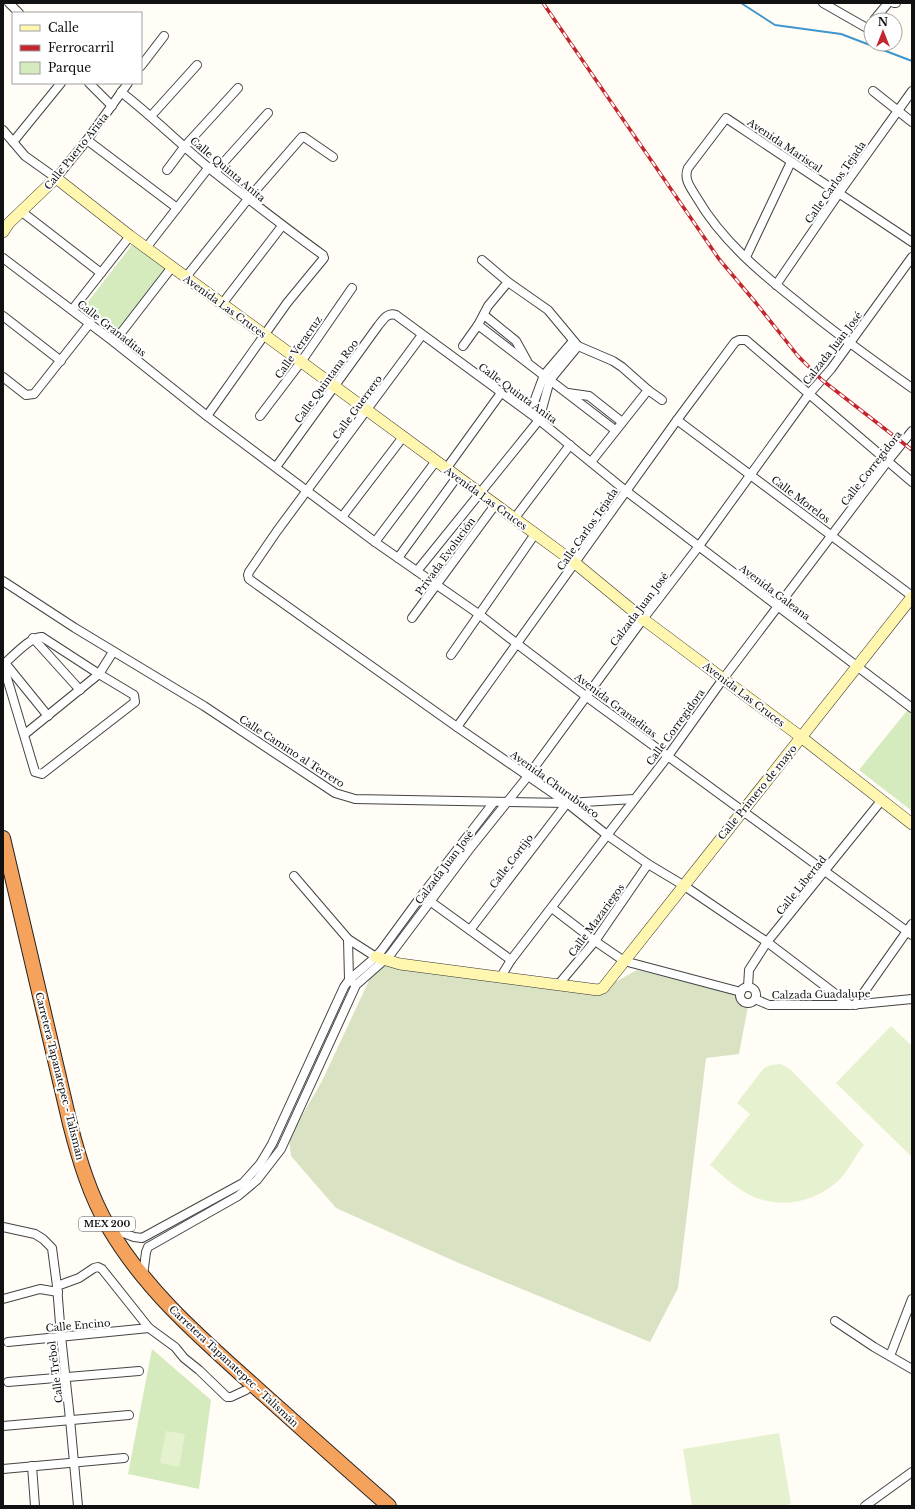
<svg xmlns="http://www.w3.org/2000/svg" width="915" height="1509" viewBox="0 0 915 1509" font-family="'Libre Baskerville',serif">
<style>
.green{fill:#d5ebbd}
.cemetery{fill:#d9e3c4}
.pitch{fill:#e6f2cf}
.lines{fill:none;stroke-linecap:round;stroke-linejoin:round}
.stream{stroke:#3f96cf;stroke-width:2}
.street-casing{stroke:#444;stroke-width:10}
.secondary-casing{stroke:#333;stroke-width:12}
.highway-casing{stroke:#222;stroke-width:16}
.street{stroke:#fff;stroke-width:8}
.secondary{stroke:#fff6b0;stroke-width:11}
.highway{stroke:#f5a25d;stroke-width:14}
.rail-casing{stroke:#c4262e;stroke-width:3.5}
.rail{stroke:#fff;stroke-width:2;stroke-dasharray:6;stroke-linecap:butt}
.labels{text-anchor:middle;stroke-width:4;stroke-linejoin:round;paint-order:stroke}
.shield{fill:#fff;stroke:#585858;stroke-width:1}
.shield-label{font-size:9px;font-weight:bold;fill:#111}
.street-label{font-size:10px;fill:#111;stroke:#fff}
</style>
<rect width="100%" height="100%" fill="#fffdf5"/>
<g class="green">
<path d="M135,241L170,269L117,336L84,307Z"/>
<path d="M910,707L912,709V811L859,770Z"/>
<path d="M152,1349L211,1400L199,1489L128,1474Z"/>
</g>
<path class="cemetery" d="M394,959L608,986L637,970L690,983L736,992L748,1006L739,1054L706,1058L678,1288L650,1342L454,1261L336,1208L291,1156L289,1138L322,1081L373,972Z"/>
<g class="pitch">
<path d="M891,1026L912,1046V1157L836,1083Z"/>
<path d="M781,1064L790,1069L864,1145C854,1157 849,1171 837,1182C809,1206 772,1210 741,1190C730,1183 720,1173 710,1165L750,1114L737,1103L764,1068L771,1065Z"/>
<path d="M166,1431L185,1434L179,1467L160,1463Z"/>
<path d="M779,1433L791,1504L780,1506H692L683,1449Z"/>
</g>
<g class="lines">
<path class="stream" d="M741,3L775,25L841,34L912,61"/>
<g class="street-casing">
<g id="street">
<path d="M9,3L19,13"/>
<path d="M823,3L865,27L868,28L871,24"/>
<path d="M894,3H896"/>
<path d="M874,20L888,3"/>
<path d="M141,66L164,36"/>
<path d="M89,83L112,106"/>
<path d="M873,91L912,122"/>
<path d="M121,92C152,116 179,143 209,168C247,198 284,227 323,255L324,258L287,303L207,416"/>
<path d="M151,116L197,65"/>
<path d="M3,130L25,156L56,178L87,140L128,83"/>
<path d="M87,140L177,208"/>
<path d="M13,142L61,83"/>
<path d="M167,170L185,146L238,88"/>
<path d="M215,172L268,113"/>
<path d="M22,212L101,273"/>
<path d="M912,242L726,118L688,168C683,179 691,188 697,198C722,241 762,274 800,304C836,334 874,361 912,388"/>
<path d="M146,248L209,167"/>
<path d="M746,257L791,162"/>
<path d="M3,258L114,342L207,416L375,542L480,615L516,643L587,697L912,935"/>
<path d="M482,260L508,282L548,310L578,346L613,361L622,367L648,390L662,400"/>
<path d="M186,277L248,199L302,137H304L333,157"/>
<path d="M776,285L839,193L912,91"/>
<path d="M222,304L282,226"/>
<path d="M72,310L130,236"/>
<path d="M484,315L516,341L527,361"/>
<path d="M3,316L61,361"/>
<path d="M478,325L615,430"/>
<path d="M422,335L277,531L249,572L248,575L249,579L457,727L567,803L607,835L648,864L683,885L767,942L850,1005"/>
<path d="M114,342L172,267"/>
<path d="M463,346L478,325L488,306L508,282"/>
<path d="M3,377L26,395L34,394L90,323"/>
<path d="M568,393L589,396L622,422"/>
<path d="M530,413L544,375L573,341"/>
<path d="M260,416L301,362L352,288"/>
<path d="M677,420L912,596"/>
<path d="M591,462L648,390"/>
<path d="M276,467L378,326C383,320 387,312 396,315L539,420L626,491L912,708"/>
<path d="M446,469L501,393"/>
<path d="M342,517L403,437"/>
<path d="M514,519L570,445"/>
<path d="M375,542L436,461"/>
<path d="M398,558L457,477"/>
<path d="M417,571L539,420L550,380L578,346"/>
<path d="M3,581L75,628L204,706L335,793L355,799L567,803L634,799"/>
<path d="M412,618L495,505"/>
<path d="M33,638L80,690"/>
<path d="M451,655L535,534"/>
<path d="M5,663L48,716"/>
<path d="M457,727L677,420L735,342L739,340H746L912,482"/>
<path d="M25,734L99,674L134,695L135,702L42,774L35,772L4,668L5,663C13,656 33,635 42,637L99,674L113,652"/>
<path d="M294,876L348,939L349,980L352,982"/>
<path d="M427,899L511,960"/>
<path d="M552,908L595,941L624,961L741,992"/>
<path d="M470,930L567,803"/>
<path d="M348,939L376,957"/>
<path d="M500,978L511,960L668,756L723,679L887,462L912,431"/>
<path d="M558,985L595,941L648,864"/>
<path d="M748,987L749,970L767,942L881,801"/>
<circle cx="748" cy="995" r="8"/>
<path d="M755,999L769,1005H850L912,999"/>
<path d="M855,1005L912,924"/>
<path d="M3,1227L35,1234L43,1239L52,1248L57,1286L61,1336L70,1419L78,1506"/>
<path d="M110,1228L134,1237L142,1238L243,1183L260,1164L272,1144L344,987L349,980L371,961L381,951L422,895L494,802"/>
<path d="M143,1276L146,1252L148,1247L238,1196L257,1180L281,1149L356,985L390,955L468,851L528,776L643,619L699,546L809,394L831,369L912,257"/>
<path d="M57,1286L79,1278L94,1268L98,1267L102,1269L149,1328L175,1347L184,1358L199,1370L227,1397H231L246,1390"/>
<path d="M3,1299L40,1289L58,1292"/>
<path d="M835,1321L874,1347L912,1369"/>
<path d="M8,1342L149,1328"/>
<path d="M890,1356L912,1299"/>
<path d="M8,1382L139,1371"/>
<path d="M3,1426L129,1415"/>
<path d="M32,1466L35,1506"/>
<path d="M3,1469L124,1458"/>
<path d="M865,1506L912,1472"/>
</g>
</g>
<g class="secondary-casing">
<g id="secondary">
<path d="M3,232L9,223L56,178L130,236L575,563L643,619L801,737L912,824"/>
<path d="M376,957L400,964L598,990L603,988L912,597"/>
</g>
</g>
<g class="highway-casing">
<path id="highway" d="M3,838L70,1124C79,1159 90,1196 109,1228C143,1286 193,1331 242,1375C291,1419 340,1463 389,1506"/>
</g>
<use href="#street" class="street"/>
<use href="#secondary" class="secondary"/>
<use href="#highway" class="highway"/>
<g class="rail-casing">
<path id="rail" d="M543,3L719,259L756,303L798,356L822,380L912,450"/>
</g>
<use href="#rail" class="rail"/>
</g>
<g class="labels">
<rect class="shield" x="79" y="1217" width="56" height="14" rx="3"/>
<g class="shield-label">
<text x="107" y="1227">MEX 200</text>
</g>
<g class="street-label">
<text transform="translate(785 145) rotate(34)" y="4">Avenida Mariscal</text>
<text transform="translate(76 151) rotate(-51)" y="4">Calle Puerto Arista</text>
<text transform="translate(228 169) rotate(40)" y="4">Calle Quinta Anita</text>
<text transform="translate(835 182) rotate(-55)" y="4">Calle Carlos Tejada</text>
<text transform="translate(225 306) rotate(36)" y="4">Avenida Las Cruces</text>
<text transform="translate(112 328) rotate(38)" y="4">Calle Granaditas</text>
<text transform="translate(298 347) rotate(-55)" y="4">Calle Veracruz</text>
<text transform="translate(832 348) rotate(-52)" y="4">Calzada Juan José</text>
<text transform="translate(326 381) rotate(-54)" y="4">Calle Quintana Roo</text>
<text transform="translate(518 393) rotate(36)" y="4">Calle Quinta Anita</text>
<text transform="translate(357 407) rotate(-54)" y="4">Calle Guerrero</text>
<text transform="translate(871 468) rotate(-52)" y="4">Calle Corregidora</text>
<text transform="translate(486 498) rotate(36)" y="4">Avenida Las Cruces</text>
<text transform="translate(801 499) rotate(37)" y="4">Calle Morelos</text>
<text transform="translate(587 529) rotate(-55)" y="4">Calle Carlos Tejada</text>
<text transform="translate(445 556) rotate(-54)" y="4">Privada Evolución</text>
<text transform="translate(775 592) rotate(37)" y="4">Avenida Galeana</text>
<text transform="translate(639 609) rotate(-53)" y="4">Calzada Juan José</text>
<text transform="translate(744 694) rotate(37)" y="4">Avenida Las Cruces</text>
<text transform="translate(616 705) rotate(37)" y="4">Avenida Granaditas</text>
<text transform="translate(675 727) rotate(-54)" y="4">Calle Corregidora</text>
<text transform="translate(292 751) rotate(33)" y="4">Calle Camino al Terrero</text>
<text transform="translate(555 784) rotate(36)" y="4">Avenida Churubusco</text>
<text transform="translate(757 792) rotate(-51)" y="4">Calle Primero de mayo</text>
<text transform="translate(511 861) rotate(-53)" y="4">Calle Cortijo</text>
<text transform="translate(444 867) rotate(-53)" y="4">Calzada Juan José</text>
<text transform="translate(801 885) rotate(-51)" y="4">Calle Libertad</text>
<text transform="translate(596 920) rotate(-54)" y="4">Calle Mazariegos</text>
<text transform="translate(821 994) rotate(-1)" y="4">Calzada Guadalupe</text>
<text transform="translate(60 1076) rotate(76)" y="4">Carretera Tapanatepec - Talismán</text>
<text transform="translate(78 1325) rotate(-5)" y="4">Calle Encino</text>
<text transform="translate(234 1366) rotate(43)" y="4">Carretera Tapanatepec - Talismán</text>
<text transform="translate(55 1372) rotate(-97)" y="4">Calle Trébol</text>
</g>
</g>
<rect width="915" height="1509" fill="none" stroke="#111111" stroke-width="8"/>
<rect x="12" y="12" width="130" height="72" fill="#ffffff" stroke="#a0a0a0"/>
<rect x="20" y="25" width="20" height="6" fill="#fff6b0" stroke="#a0a0a0"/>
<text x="48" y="32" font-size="12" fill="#111111">Calle</text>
<rect x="20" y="45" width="20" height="6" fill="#c4262e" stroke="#a0a0a0"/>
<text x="48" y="52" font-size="12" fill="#111111">Ferrocarril</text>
<rect x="20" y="62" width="20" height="12" fill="#d5ebbd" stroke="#a0a0a0"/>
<text x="48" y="72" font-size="12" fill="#111111">Parque</text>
<g transform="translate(883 32)"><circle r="19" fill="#ffffff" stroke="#a0a0a0"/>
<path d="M0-3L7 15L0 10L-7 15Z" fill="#c4262e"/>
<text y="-6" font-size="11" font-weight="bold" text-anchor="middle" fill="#111111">N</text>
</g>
</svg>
